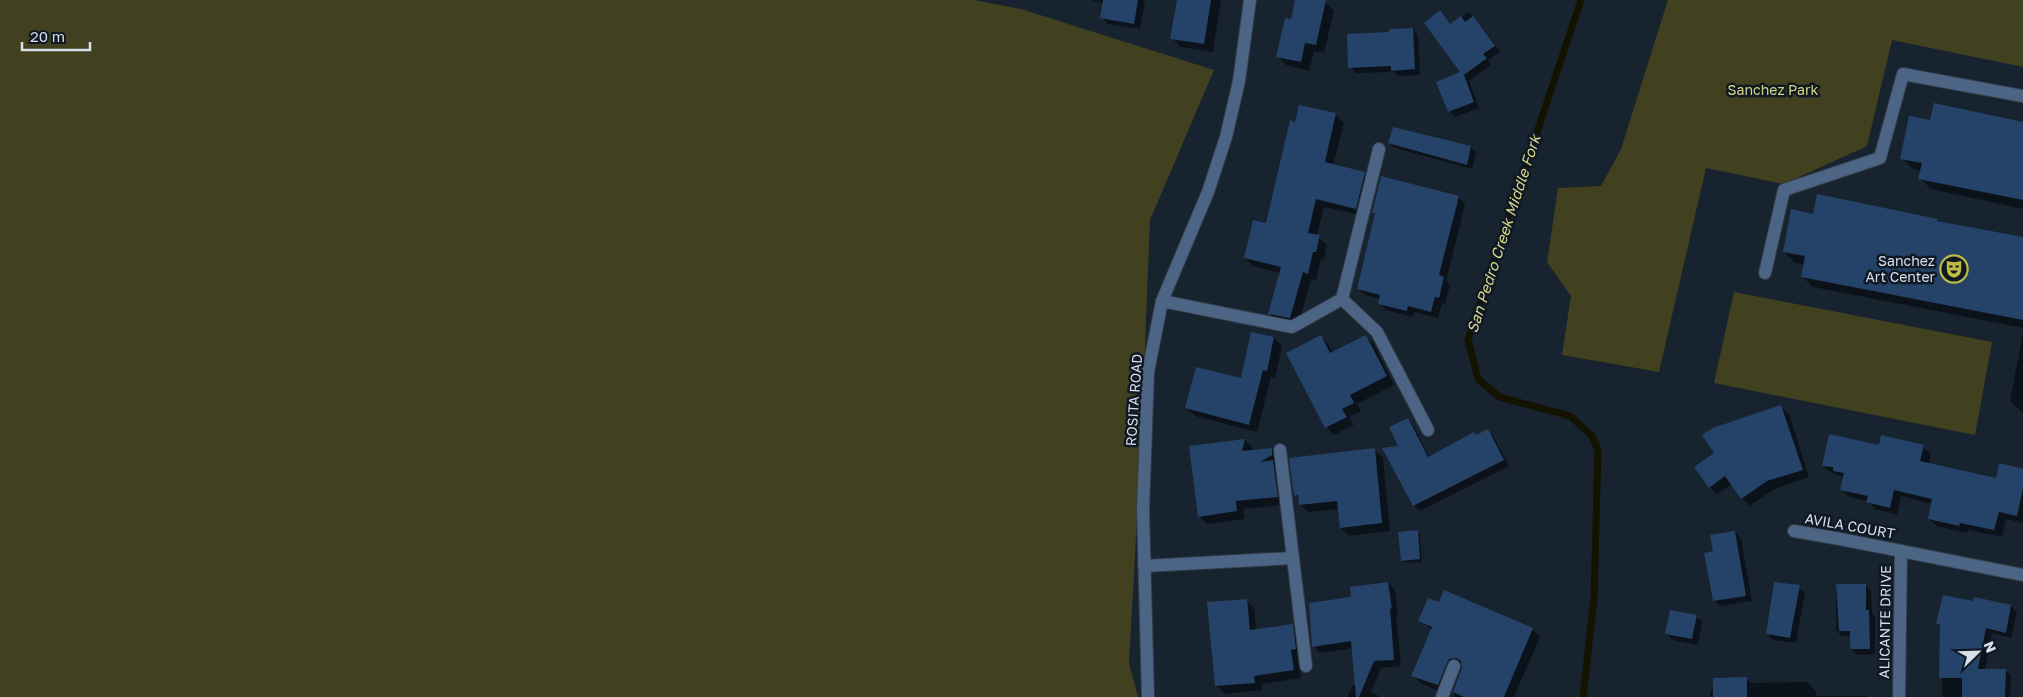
<svg xmlns="http://www.w3.org/2000/svg" width="2023" height="697" viewBox="0 0 2023 697" font-family="'Golos Text',sans-serif">
<style>
.green{fill:#41401f}
.shadow{fill:#0007}
.lines{fill:none;stroke-linecap:round;stroke-linejoin:round}
.stream{stroke:#141300;stroke-width:7}
.building{fill:#254268}
.lane-casing{stroke:#333d4a;stroke-width:14}
.street-casing{stroke:#333d4a;stroke-width:14}
.lane{stroke:#4c6585;stroke-width:12}
.street{stroke:#4c6585;stroke-width:12}
.labels{text-anchor:middle;stroke-width:5;stroke-linejoin:round;paint-order:stroke}
.park-label{font-size:14px;fill:#d6d482;stroke:#0f1926}
.poi-label{font-size:14px;fill:#d8dfe8;stroke:#0f1926;text-anchor:end}
.street-label{font-size:14px;fill:#d8dfe8;stroke:#0f1926}
.water-label{font-size:15px;font-style:italic;fill:#dad886;stroke:#0f1926}
</style>
<rect width="100%" height="100%" fill="#182330"/>
<g class="green">
<path d="M0,0H974L1021,9L1214,70L1150,220L1141,448L1129,663L1138,697H0Z"/>
<path d="M1668,0H2023V67L1892,40L1867,146L1784,184L1706,168L1659,372L1562,355L1571,296L1547,262L1558,188L1601,186L1621,149Z"/>
<path d="M1734,292L1992,342L1975,435L1714,383Z"/>
</g>
<g class="shadow">
<path d="M1091,0H1145L1140,29L1108,24L1102,17L1104,4Z"/>
<path d="M1178,0H1221L1213,52L1180,47L1172,38Z"/>
<path d="M1297,0H1315L1325,2L1334,11L1324,53L1314,51L1309,71L1286,65L1277,56L1292,21Z"/>
<path d="M1440,12L1451,25L1469,12L1500,52L1488,60L1491,65L1469,81L1479,108L1455,117L1449,111L1462,73Z"/>
<path d="M1412,29L1418,35L1420,75L1398,76L1394,72L1356,73L1350,67L1391,33Z"/>
<path d="M1335,114L1344,123L1333,166L1364,173L1372,182L1364,216L1324,207L1317,236L1327,245L1324,260L1321,259L1316,281L1311,280L1298,326L1278,322L1270,314L1280,273L1253,266L1245,258L1267,224L1296,123Z"/>
<path d="M1931,121L2023,123V209L1931,189L1920,178L1921,171L1913,169L1902,158Z"/>
<path d="M1390,143L1471,147L1476,152L1472,169L1395,148Z"/>
<path d="M1458,197L1465,204L1446,281L1450,285L1445,304L1442,303L1438,318L1414,312L1413,317L1386,310L1380,303L1381,299L1365,295L1358,289L1376,215L1373,212Z"/>
<path d="M1814,215L1937,220L1939,222L2023,238V328L1813,287L1802,276L1804,264L1795,263L1784,252Z"/>
<path d="M2023,332V413L2010,401Z"/>
<path d="M1252,333L1274,338L1282,346L1275,378L1271,377L1257,432L1195,416L1187,408L1242,380Z"/>
<path d="M1320,336L1328,344L1333,353L1366,336L1374,344L1394,385L1357,404L1361,411L1349,417L1354,425L1334,435L1326,427L1288,353Z"/>
<path d="M1781,407L1789,414L1809,477L1775,489L1749,506L1732,484L1717,494L1709,487L1716,454Z"/>
<path d="M1408,419L1413,425L1429,457L1487,430L1493,436L1509,466L1420,511L1414,505L1384,449L1400,447Z"/>
<path d="M1245,440L1253,448L1252,451L1272,449L1280,458L1285,505L1243,509L1245,519L1207,524L1199,516L1190,447Z"/>
<path d="M1880,447H1923L1931,454L1929,464L1997,479L2023,470V523L2006,519L2002,537L1968,530L1967,533L1937,526L1929,519L1932,504L1901,496L1897,515L1875,509L1868,501L1849,497L1841,489L1844,479L1837,474L1831,473L1823,466Z"/>
<path d="M1374,450L1383,458L1390,531L1349,536L1341,528L1339,509L1308,512L1300,504L1299,499L1295,495Z"/>
<path d="M1417,532L1420,534L1422,562L1405,563L1402,561Z"/>
<path d="M1735,532L1741,538L1752,601L1720,606L1714,600V552Z"/>
<path d="M1388,583L1395,590L1398,615L1396,614L1401,666L1381,668L1371,692L1381,697H1347L1353,685L1357,687L1353,648L1320,653L1313,646L1352,598Z"/>
<path d="M1836,585H1866L1871,591L1872,614L1875,617V654L1857,655L1851,649V636H1842L1836,630Z"/>
<path d="M1799,587L1805,593L1796,643L1773,640L1767,634Z"/>
<path d="M1444,592L1533,630L1540,637L1514,697H1455L1454,693L1463,669L1462,664L1456,667L1444,693L1420,683L1413,675L1432,630L1420,620L1439,604Z"/>
<path d="M1975,599L2011,606L2017,612L2011,638L1992,633L1985,670H2005L2011,676L2010,697H1942L1941,627L1938,624L1974,603Z"/>
<path d="M1246,600L1254,608L1256,630L1292,625L1300,633L1303,657L1298,658L1301,678L1262,684V690L1225,694L1217,686L1208,603Z"/>
<path d="M1696,616L1702,622L1698,645L1673,640L1667,634Z"/>
<path d="M1746,678L1751,683L1807,682L1816,691V696H1867L1869,697H1710V691Z"/>
</g>
<g class="lines">
<path class="stream" d="M1581,0L1468,340L1478,379L1499,397L1570,416L1592,436L1598,450L1594,598L1583,697"/>
</g>
<g class="building">
<path d="M1103,0H1138L1134,24L1100,18Z"/>
<path d="M1177,0H1211L1204,44L1170,39Z"/>
<path d="M1295,0H1326L1316,45L1305,43L1301,62L1276,57L1285,18L1291,19Z"/>
<path d="M1440,10L1450,24L1461,16L1465,22L1473,16L1495,46L1483,54L1487,58L1464,75L1474,102L1448,112L1436,82L1460,72L1424,23Z"/>
<path d="M1413,28L1415,69L1391,71V66L1348,68L1347,34L1389,32V29Z"/>
<path d="M1934,103L2023,122V200L1918,179L1922,163L1900,159L1909,116L1930,120Z"/>
<path d="M1299,105L1336,113L1325,162L1365,172L1356,209L1316,199L1308,233L1320,235L1316,252H1313L1308,274L1303,272L1290,318L1268,314L1281,267L1244,258L1253,220L1266,223L1290,120L1295,122Z"/>
<path d="M1393,127L1471,146L1467,165L1388,143Z"/>
<path d="M1381,176L1459,196L1439,275L1444,277L1439,298L1435,297L1431,312L1408,306L1407,311L1378,304L1380,295L1357,289L1375,213H1372Z"/>
<path d="M1817,194L1938,219L1937,221L2023,237V320L1801,277L1805,256L1783,252L1791,209L1813,214Z"/>
<path d="M1251,332L1274,337L1267,371L1263,370L1249,425L1185,408L1196,367L1241,378Z"/>
<path d="M1321,335L1330,353L1366,335L1387,376L1350,395L1354,403L1342,409L1347,417L1325,428L1286,353Z"/>
<path d="M1781,405L1803,470L1767,481L1741,499L1725,476L1709,488L1694,467L1714,453L1702,435L1713,428Z"/>
<path d="M1408,418L1428,457L1474,432L1476,435L1488,429L1504,460L1413,506L1382,448L1398,446L1389,427Z"/>
<path d="M1829,434L1879,445L1881,435L1924,445L1920,461L1996,478L1999,463L2023,469V488L2017,516L1999,512L1994,530L1960,523L1959,526L1928,519L1932,499L1894,490L1890,508L1866,502L1868,496L1840,490L1844,473L1833,471V467L1822,466Z"/>
<path d="M1245,439L1242,451L1272,448V455L1260,462L1273,460L1278,497L1236,501L1237,511L1198,517L1189,446Z"/>
<path d="M1375,448L1382,523L1340,528L1337,501L1299,505L1298,495L1294,496L1289,458Z"/>
<path d="M1418,530L1420,559L1401,561L1398,532Z"/>
<path d="M1735,531L1746,596L1713,601L1704,553L1713,551L1710,535Z"/>
<path d="M1388,582L1392,609L1390,608L1394,660L1374,661L1359,697H1356L1351,641L1312,647L1309,603L1351,597L1350,587Z"/>
<path d="M1774,582L1800,585L1790,638L1766,634Z"/>
<path d="M1836,584H1866V610H1869L1870,649H1850V631H1839Z"/>
<path d="M1444,590L1533,628L1504,697H1464L1453,692L1462,668L1461,661L1456,658L1449,659L1447,663L1438,685L1411,676L1432,627L1418,621L1428,598L1439,602Z"/>
<path d="M1943,595L1973,601L1974,597L2011,605L2006,633L1986,628L1978,669H2006L2005,697H1962V678H1939L1940,625L1936,624Z"/>
<path d="M1247,599L1250,630L1293,624L1296,649L1291,650L1294,670L1254,676L1255,683L1215,686L1207,602Z"/>
<path d="M1670,610L1697,615L1692,639L1665,634Z"/>
<path d="M1747,677V697H1713V678Z"/>
</g>
<g class="lines">
<g class="lane-casing">
<path id="lane" d="M1765,273L1784,190L1880,158L1903,74L2023,96"/>
</g>
<g class="street-casing">
<g id="street">
<path d="M1342,299L1377,332L1428,430"/>
<path d="M1162,301L1292,327L1342,299L1379,149"/>
<path d="M1794,531L1840,539L2023,575"/>
<path d="M1293,558L1306,666"/>
<path d="M1144,566L1293,558L1280,450"/>
<path d="M1148,697L1143,511L1148,372L1162,301L1208,192L1226,137L1239,81L1250,0"/>
<path d="M1442,697L1454,666"/>
<path d="M1899,697L1901,551"/>
</g>
</g>
<use href="#lane" class="lane"/>
<use href="#street" class="street"/>
</g>
<defs>
<g id="theatre-ring" transform="scale(1.4375)"><circle r="9.5" fill="#0f1926" stroke="#c3bd3f" stroke-width="1.5"/><path d="M-5-5.5Q0-4 5-5.5V0Q5 5 0 6Q-5 5-5 0ZM-3.3-2.5H-1v1.5H-3.3ZM1-2.5H3.3v1.5H1ZM-2.8 1Q0 5.5 2.8 1Z" fill="#c3bd3f"/></g>
</defs>
<g fill-rule="evenodd">
<use href="#theatre-ring" x="1954" y="269"/>
</g>
<g class="labels">
<g class="park-label">
<text x="1773" y="95">Sanchez Park</text>
</g>
<g class="poi-label">
<text x="1935" y="266">Sanchez<tspan x="1935" dy="16">Art Center</tspan></text>
</g>
<g class="street-label">
<text transform="translate(1134 400) rotate(-86)" y="5">ROSITA ROAD</text>
<text transform="translate(1850 526) rotate(10)" y="5">AVILA COURT</text>
<text transform="translate(1885 622) rotate(-89)" y="5">ALICANTE DRIVE</text>
</g>
<g class="water-label">
<text transform="translate(1504 234) rotate(-72)" y="5">San Pedro Creek Middle Fork</text>
</g>
</g>
<g transform="translate(1978 652) rotate(67)" stroke="#0f1926" stroke-width="4" paint-order="stroke">
<path d="M0-4L9 19L0 12L-9 19Z" fill="#d8dfe8"/>
<text y="-8" font-size="14" font-weight="bold" text-anchor="middle" fill="#d8dfe8">N</text>
</g>
<path d="M22 42v8h68v-8" fill="none" stroke="#d8dfe8" stroke-width="2.5"/>
<text x="30" y="42" font-size="15" fill="#d8dfe8" stroke="#0f1926" stroke-width="4" paint-order="stroke">20 m</text>
</svg>
